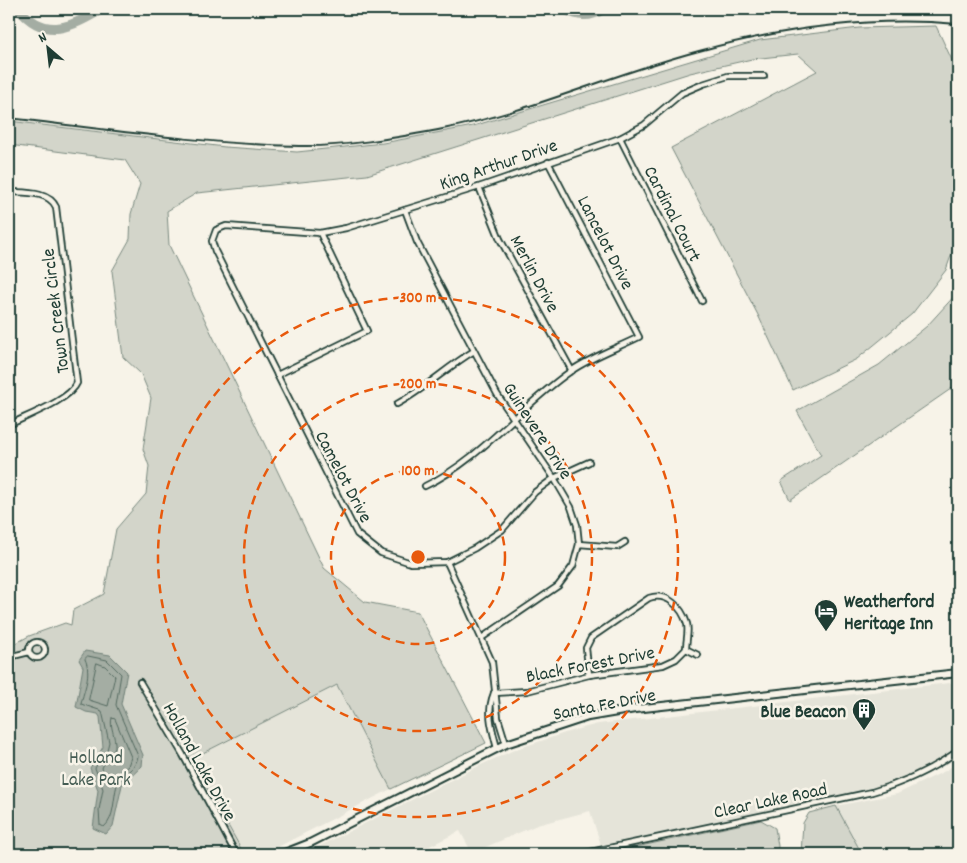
<svg xmlns="http://www.w3.org/2000/svg" width="967" height="863" viewBox="0 0 967 863" font-family="Dekko,sans-serif">
<style>
.built{fill:#e5e4d9}
.green{fill:#d3d5ca;stroke:#79897f}
.water{fill:#a4ada3;stroke:#6f8077}
.lines{fill:none;stroke-linecap:round;stroke-linejoin:round}
.shore{stroke:#546a60;stroke-width:1}
.river{stroke:#a4ada3;stroke-width:10}
.minor-casing{stroke:#1f3d34;stroke-width:8}
.secondary-casing{stroke:#1f3d34;stroke-width:10}
.minor{stroke:#f7f3e8;stroke-width:4.5}
.secondary{stroke:#f7f3e8;stroke-width:6}
.rail{stroke:#1f3d34;stroke-width:2}
.ring{fill:none;stroke:#e8590c;stroke-width:2.5;stroke-dasharray:9 6}
.labels{text-anchor:middle;stroke-width:5;stroke-linejoin:round;paint-order:stroke}
.street-label{font-size:19px;fill:#1f3d34;stroke:#f7f3e8}
.poi-label{font-size:19px;font-weight:bold;fill:#1f3d34;stroke:#f7f3e8;text-anchor:start}
.park-label{font-size:19px;fill:#435b52;stroke:#f7f3e8}
.centre{fill:#e8590c;stroke:#f7f3e8;stroke-width:2.5}
.ring-label{font-size:15px;text-anchor:middle;font-weight:bold;fill:#e8590c;stroke:#f7f3e8;stroke-width:5;stroke-linejoin:round;paint-order:stroke}
</style>
<rect width="100%" height="100%" fill="#f7f3e8"/>
<filter id="ink" filterUnits="userSpaceOnUse"><feTurbulence type="fractalNoise" baseFrequency=".02" numOctaves="2"/><feDisplacementMap in="SourceGraphic" scale="10" xChannelSelector="R" yChannelSelector="G"/><feConvolveMatrix kernelMatrix="1 2 1 2 8 2 1 2 1" color-interpolation-filters="sRGB"/></filter>
<g filter="url(#ink)">
<g class="built">
<path d="M958,682V749L934,765L911,776L864,792L601,845L590,811L537,825L472,853L460,831L414,854H304L483,764L514,750L571,731L598,724Z"/>
<path d="M337,685L391,789L264,854H244L191,759Z"/>
<path d="M958,762V849L954,854H862L836,806L897,794L945,771Z"/>
</g>
<g class="green">
<path d="M936,26L958,73V236L946,270L912,314L857,359L793,390L758,315L671,148L817,71L798,54L752,59L690,73L367,175L197,193L167,211L169,245L324,568L365,602L418,612L486,743L391,789L337,685L191,759L244,854H9V647L29,636L65,623L71,625L73,610L104,594L116,529L146,494L149,466L143,449L151,398L141,374L123,357L112,271L130,239L131,214L140,184L125,160L9,145V121L225,147L297,152L383,143L473,126L760,40L859,28Z"/>
<path d="M958,292V384L790,500L781,481L821,455L797,411L879,365L927,326Z"/>
<path d="M836,806L862,854H801L803,823L809,813Z"/>
<path d="M761,820L775,828L778,846L777,854H604Z"/>
</g>
<path class="water" d="M85,651L110,655L127,672L121,704L143,755L142,766L122,785L113,826L106,834L93,828L98,790L90,768L103,747L100,717L98,714L86,712L76,707L83,667L79,660Z"/>
<g class="lines">
<g class="shore">
<path d="M88,656L107,660L121,674L116,705L138,756C136,771 122,772 117,785C113,798 115,818 104,827L100,825L99,810L103,789L95,768L107,750L109,742L102,711L81,704C84,689 92,674 85,659Z"/>
<path d="M97,663L105,666L115,676L108,706L89,700Z"/>
<path d="M112,718L115,719L131,757L128,766L109,783L102,768C105,760 113,756 115,747C116,737 109,726 112,718Z"/>
</g>
<g class="river">
<path d="M19,9C46,41 71,27 102,9"/>
<path d="M564,9C578,16 589,18 603,9"/>
</g>
<g class="minor-casing">
<g id="minor">
<path d="M620,138L702,301"/>
<path d="M479,187L500,239L572,371"/>
<path d="M9,192C24,193 49,191 56,207L77,383C70,400 26,416 9,425"/>
<path d="M405,210L417,242L497,394L554,478L571,507L577,525L579,544L573,566L558,586L483,637"/>
<path d="M277,375L367,331L320,233"/>
<path d="M397,404C425,389 447,367 474,351"/>
<path d="M589,462L554,478L535,492L502,530L475,548L447,562L411,563L381,553L357,534L215,251L212,241L216,230L226,226L320,233L346,228L479,187L620,138L644,125L682,93L703,84L728,76H764"/>
<path d="M425,486C482,459 520,406 571,371C591,357 617,348 639,337L548,162"/>
<path d="M579,544L617,547L625,542"/>
<path d="M447,562L492,662L498,718L506,744"/>
<circle cx="37" cy="650" r="8"/>
<path d="M686,649L698,655"/>
<path d="M9,657L29,652"/>
<path d="M589,675L586,648L591,638L649,598C667,592 682,607 687,624C689,631 686,641 686,649"/>
<path d="M140,682L183,755L236,854"/>
<path d="M494,693L527,691L589,675L663,665L676,659L686,649"/>
<path d="M494,693C486,712 492,729 497,748"/>
<path d="M581,854L872,792C903,783 931,770 958,751"/>
</g>
</g>
<g class="secondary-casing">
<path id="secondary" d="M282,854L310,843L506,744L588,717L635,709L958,673"/>
</g>
<use href="#minor" class="minor"/>
<use href="#secondary" class="secondary"/>
<path class="rail" d="M9,118C105,129 202,144 299,146C344,147 394,138 438,130C528,113 611,74 699,51C783,28 871,16 958,24"/>
</g>
</g>
<g class="ring">
<circle cx="418" cy="557" r="87"/>
<circle cx="418" cy="557" r="174"/>
<circle cx="418" cy="557" r="260"/>
</g>
<defs>
<g id="hotel-pin" transform="scale(1.25)"><path d="M0 17L-7.5 6A9.5 9.5 0 1 1 7.5 6Z" fill="#1f3d34" stroke="#f7f3e8"/><path d="M-6-4.5h1.5V1H6V5H4.5V3h-9V5H-6ZM-4 0a1.8 1.8 0 1 1 3.6 0ZM.5 0V-2.5h3Q6-2.5 6 0Z" fill="#fff"/></g>
<g id="building-pin" transform="scale(1.25)"><path d="M0 17L-7.5 6A9.5 9.5 0 1 1 7.5 6Z" fill="#1f3d34" stroke="#f7f3e8"/><path d="M-4-6H4V6H1V3H-1V6H-4ZM-2.5-4.3h1.7v1.8h-1.7ZM.8-4.3h1.7v1.8H.8ZM-2.5-1h1.7V.8h-1.7ZM.8-1h1.7V.8H.8Z" fill="#fff"/></g>
</defs>
<g fill-rule="evenodd">
<use href="#hotel-pin" x="826" y="611"/>
<use href="#building-pin" x="864" y="710"/>
</g>
<g class="labels">
<g class="street-label">
<text transform="translate(498 163) rotate(-19)" y="7">King Arthur Drive</text>
<text transform="translate(674 213) rotate(63)" y="7">Cardinal Court</text>
<text transform="translate(607 242) rotate(63)" y="7">Lancelot Drive</text>
<text transform="translate(536 273) rotate(62)" y="7">Merlin Drive</text>
<text transform="translate(54 311) rotate(-97)" y="7">Town Creek Circle</text>
<text transform="translate(539 430) rotate(57)" y="7">Guinevere Drive</text>
<text transform="translate(345 476) rotate(62)" y="7">Camelot Drive</text>
<text transform="translate(590 663) rotate(-11)" y="7">Black Forest Drive</text>
<text transform="translate(604 703) rotate(-11)" y="7">Santa Fe Drive</text>
<text transform="translate(201 761) rotate(61)" y="7">Holland Lake Drive</text>
<text transform="translate(770 799) rotate(-12)" y="7">Clear Lake Road</text>
</g>
<g class="poi-label">
<text x="844" y="607">Weatherford<tspan x="844" dy="22">Heritage Inn</tspan></text>
<text x="846" y="717" text-anchor="end">Blue Beacon</text>
</g>
<g class="park-label">
<text x="96" y="763">Holland<tspan x="96" dy="22">Lake Park</tspan></text>
</g>
</g>
<circle cx="418" cy="557" r="8" class="centre"/>
<g class="ring-label">
<text x="418" y="302">300 m</text>
<text x="418" y="388">200 m</text>
<text x="418" y="475">100 m</text>
</g>
<rect width="967" height="863" fill="none" stroke="#f7f3e8" stroke-width="30"/>
<rect x="15" y="15" width="937" height="833" fill="none" stroke="#1f3d34" stroke-width="2" filter="url(#ink)"/>
<g transform="translate(48 48) rotate(332)" stroke="#f7f3e8" stroke-width="4" paint-order="stroke">
<path d="M0-4L9 19L0 12L-9 19Z" fill="#1f3d34"/>
<text y="-8" font-size="14" font-weight="bold" text-anchor="middle" fill="#1f3d34">N</text>
</g>
</svg>
